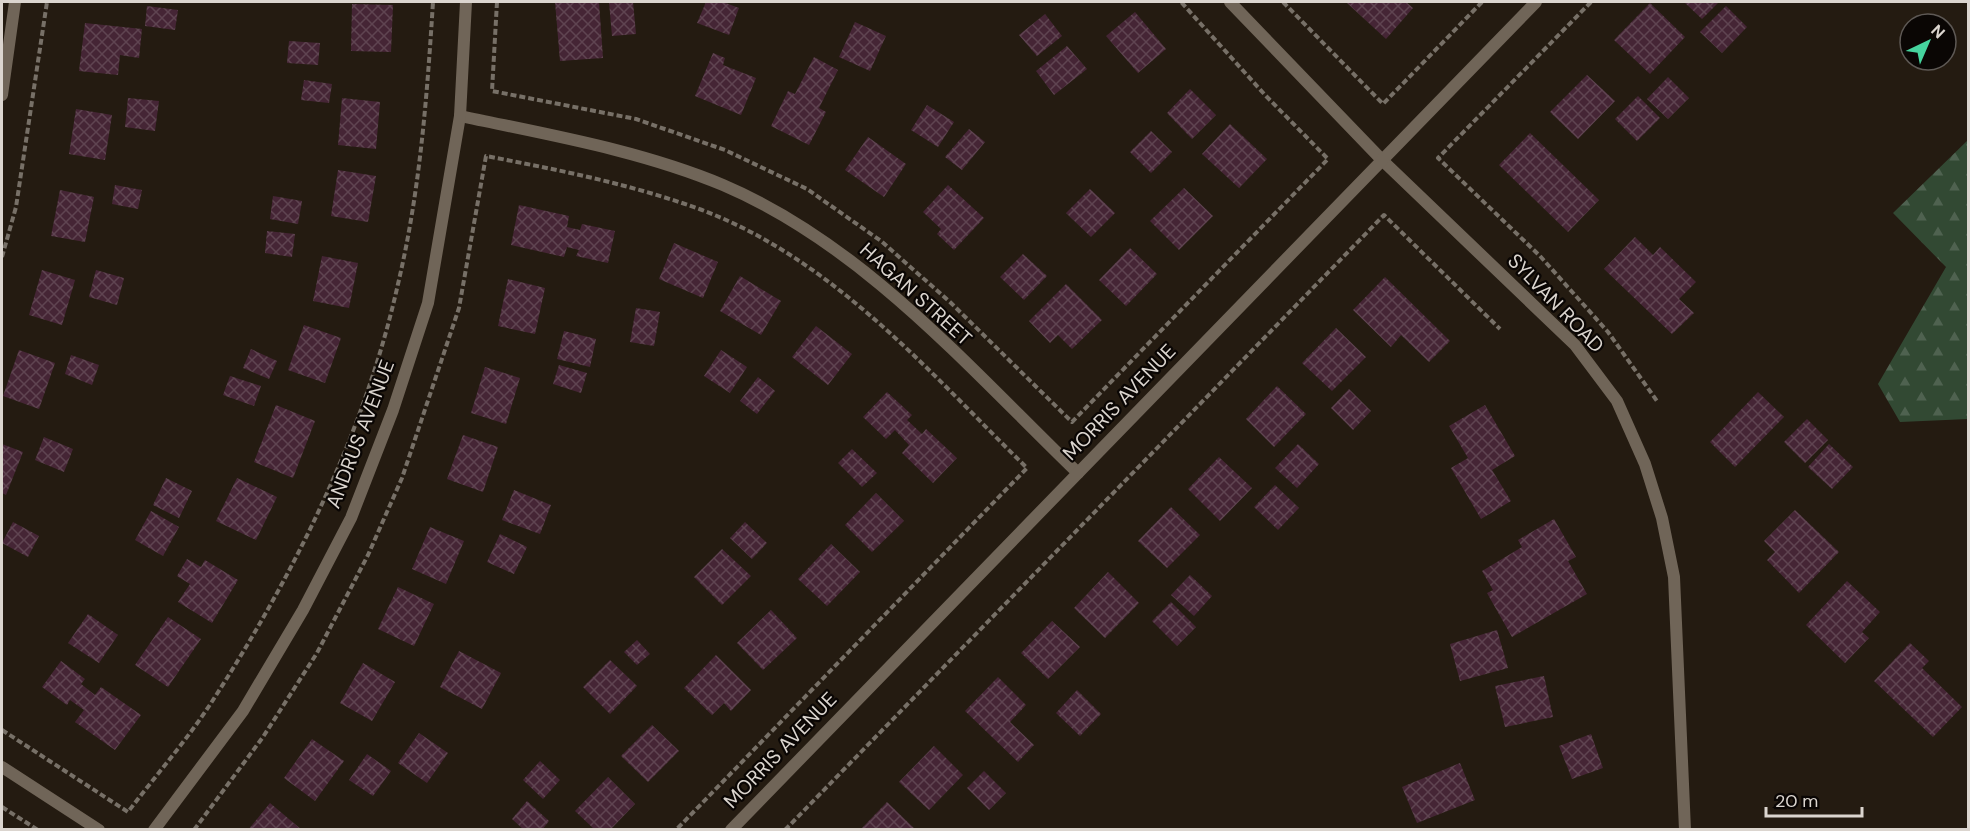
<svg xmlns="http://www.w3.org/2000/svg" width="1970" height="831" viewBox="0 0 1970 831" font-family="'DM Sans',sans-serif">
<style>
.forest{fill:url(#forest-firs)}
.building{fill:url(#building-cross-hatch)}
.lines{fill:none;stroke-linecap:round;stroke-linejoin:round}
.path{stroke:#777067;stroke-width:4;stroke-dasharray:6 3;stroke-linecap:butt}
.minor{stroke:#706558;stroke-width:12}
.labels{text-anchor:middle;stroke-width:4.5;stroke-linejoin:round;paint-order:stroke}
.street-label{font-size:20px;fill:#dbd5cf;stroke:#0a0604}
</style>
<defs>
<pattern id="forest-firs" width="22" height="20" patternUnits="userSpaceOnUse" patternTransform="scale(1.5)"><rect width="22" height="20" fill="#324933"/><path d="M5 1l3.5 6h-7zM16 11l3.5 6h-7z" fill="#4f6250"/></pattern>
<pattern id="building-cross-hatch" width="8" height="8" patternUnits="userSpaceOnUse" patternTransform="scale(1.5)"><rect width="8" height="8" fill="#452535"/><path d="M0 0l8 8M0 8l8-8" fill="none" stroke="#5f4451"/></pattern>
</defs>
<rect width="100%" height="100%" fill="#241b11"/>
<path class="forest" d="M1968,140V419L1900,422L1878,384L1946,267L1893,213Z"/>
<g class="building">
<path d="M555,2H599L603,58L560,61Z"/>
<path d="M609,2H633L636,34L612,36Z"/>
<path d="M706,2H723L739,8L729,35L697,23Z"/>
<path d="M1346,2H1406L1413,8L1386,39Z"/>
<path d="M1684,2H1719L1702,19Z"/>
<path d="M1650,3L1685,37L1650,74L1614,40Z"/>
<path d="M352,4L393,5L391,52L351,51Z"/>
<path d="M147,6L178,10L175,30L145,26Z"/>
<path d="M1726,6L1747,27L1722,53L1700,32Z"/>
<path d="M1135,12L1166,49L1138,73L1106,36Z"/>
<path d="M1045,14L1062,36L1037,56L1019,35Z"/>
<path d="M855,22L886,36L870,71L839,57Z"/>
<path d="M85,23L142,29L139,58L120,55L118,75L79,71Z"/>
<path d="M289,41L320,43L318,65L287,63Z"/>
<path d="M1067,46L1087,69L1054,95L1036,71Z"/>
<path d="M713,53L725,58L723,65L756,78L741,115L695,96Z"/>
<path d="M814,57L838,70L819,108L826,112L809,145L771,126L788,91L795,94Z"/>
<path d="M1587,75L1615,101L1578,139L1550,112Z"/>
<path d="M1668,77L1689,98L1668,119L1647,99Z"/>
<path d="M304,80L332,84L329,103L301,100Z"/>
<path d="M1190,89L1216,115L1192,139L1167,113Z"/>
<path d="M1638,96L1660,118L1637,141L1615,119Z"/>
<path d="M128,98L159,101L155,131L125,127Z"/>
<path d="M342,98L380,102L376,149L338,145Z"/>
<path d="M927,105L954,122L938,147L911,130Z"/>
<path d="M76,109L112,115L105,160L69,154Z"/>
<path d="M1230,124L1267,159L1239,188L1202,154Z"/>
<path d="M969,129L985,142L962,170L945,157Z"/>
<path d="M1151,131L1172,152L1151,173L1130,152Z"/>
<path d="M1530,133L1599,200L1568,232L1499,165Z"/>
<path d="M868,137L906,164L884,197L845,170Z"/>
<path d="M338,170L376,176L368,222L331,216Z"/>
<path d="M115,185L142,190L138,209L112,204Z"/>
<path d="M948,185L984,218L954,250L937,234L941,229L923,212Z"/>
<path d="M1184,188L1213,216L1179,250L1150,221Z"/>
<path d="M1090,189L1115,213L1091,237L1066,213Z"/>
<path d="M60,190L94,197L85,242L51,236Z"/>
<path d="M273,196L302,201L298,224L270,219Z"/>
<path d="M519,205L569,216L567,227L580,230L582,224L615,231L608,263L576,256L579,250L567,247L564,257L511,245Z"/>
<path d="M267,231L295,234L292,257L265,253Z"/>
<path d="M1635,237L1653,255L1660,247L1696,282L1679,299L1694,313L1672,334L1604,269Z"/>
<path d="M674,243L718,262L703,298L659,279Z"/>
<path d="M1130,248L1157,274L1126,306L1099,280Z"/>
<path d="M1023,254L1047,276L1024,300L1000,277Z"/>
<path d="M322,256L358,263L349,308L313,301Z"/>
<path d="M42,270L75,280L62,325L29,315Z"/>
<path d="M96,270L124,278L117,305L89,297Z"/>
<path d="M740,276L781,301L761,335L720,311Z"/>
<path d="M1385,277L1450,341L1429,362L1401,335L1391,347L1353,310Z"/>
<path d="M508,279L545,288L535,334L498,326Z"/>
<path d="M1066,284L1102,320L1072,349L1058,335L1050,343L1029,321Z"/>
<path d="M636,308L660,312L654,346L630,342Z"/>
<path d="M304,325L341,338L325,383L288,370Z"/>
<path d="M816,326L852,354L828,385L792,357Z"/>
<path d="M1336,328L1366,357L1332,391L1302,363Z"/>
<path d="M564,331L596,339L590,367L557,359Z"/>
<path d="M251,349L277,361L269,379L243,368Z"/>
<path d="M19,350L55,363L39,409L3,396Z"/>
<path d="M721,350L747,367L730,393L704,376Z"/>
<path d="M71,355L99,365L92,385L65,374Z"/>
<path d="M559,365L587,373L581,393L553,384Z"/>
<path d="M485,367L520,378L506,424L471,413Z"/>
<path d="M230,376L261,386L254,406L223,395Z"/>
<path d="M758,377L775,391L757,414L740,401Z"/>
<path d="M1277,386L1306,414L1274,447L1246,419Z"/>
<path d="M1349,389L1371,411L1353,430L1331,408Z"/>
<path d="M887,392L912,415L907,420L922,434L926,429L957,458L933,483L902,453L909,445L895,430L886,439L863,417Z"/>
<path d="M1758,392L1784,417L1735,467L1710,442Z"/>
<path d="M276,405L315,421L293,478L254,462Z"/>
<path d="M1485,405L1515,456L1492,470L1511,501L1481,519L1451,468L1468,458L1449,426Z"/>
<path d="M1807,419L1828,440L1805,463L1784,442Z"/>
<path d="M463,435L498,447L483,492L447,479Z"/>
<path d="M44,437L73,449L64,472L35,460Z"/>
<path d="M2,444L23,452L6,495L2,493Z"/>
<path d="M1298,444L1319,464L1297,488L1275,468Z"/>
<path d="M1829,444L1853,467L1832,489L1808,467Z"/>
<path d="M852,449L877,473L862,487L838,463Z"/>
<path d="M1219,457L1252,488L1220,521L1188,489Z"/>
<path d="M166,478L192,491L179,518L153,505Z"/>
<path d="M237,478L277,497L256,540L216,521Z"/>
<path d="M1275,485L1299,508L1278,530L1254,507Z"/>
<path d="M514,490L551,505L540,534L502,520Z"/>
<path d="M876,493L904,521L872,552L845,525Z"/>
<path d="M1171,507L1200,535L1167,568L1138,541Z"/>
<path d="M1795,510L1839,552L1799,593L1767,560L1775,552L1764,541Z"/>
<path d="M151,511L179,527L163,556L135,540Z"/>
<path d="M1554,519L1576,557L1568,561L1587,594L1512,637L1487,593L1493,590L1482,571L1522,547L1518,540Z"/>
<path d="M13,522L39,536L28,557L2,543Z"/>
<path d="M745,522L767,543L752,559L730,538Z"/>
<path d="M430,527L464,541L446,584L412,569Z"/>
<path d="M500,534L527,547L514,574L487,562Z"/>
<path d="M831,544L860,572L827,606L798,579Z"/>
<path d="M722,549L751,576L722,605L694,577Z"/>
<path d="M187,559L201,567L205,560L238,580L212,623L178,602L190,584L177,576Z"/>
<path d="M1108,572L1139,603L1105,638L1074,608Z"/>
<path d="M1190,575L1212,596L1194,616L1171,595Z"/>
<path d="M1847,581L1880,612L1862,632L1869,638L1845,663L1806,625Z"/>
<path d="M398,587L434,604L414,646L378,629Z"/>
<path d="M1171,602L1196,627L1177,646L1152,621Z"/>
<path d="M771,610L797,638L763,670L737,643Z"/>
<path d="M88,614L118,635L99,663L68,643Z"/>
<path d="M168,617L201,639L168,687L135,665Z"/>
<path d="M1052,621L1080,647L1048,679L1021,653Z"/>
<path d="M1497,630L1508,668L1460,681L1450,644Z"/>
<path d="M637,640L650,654L637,665L624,652Z"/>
<path d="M1910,643L1929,661L1922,668L1962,707L1933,737L1874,681Z"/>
<path d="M459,651L501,673L482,709L440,687Z"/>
<path d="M716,655L751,690L731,711L724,703L712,715L684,688Z"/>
<path d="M610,660L637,686L610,714L583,687Z"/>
<path d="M61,661L85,679L81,684L95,695L101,687L141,715L115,750L75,722L84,710L70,700L67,705L42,687Z"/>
<path d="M363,663L395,682L372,721L340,703Z"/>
<path d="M1544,676L1553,717L1505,727L1495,686Z"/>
<path d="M998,677L1026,705L1010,722L1034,745L1018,762L965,711Z"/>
<path d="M1077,690L1101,714L1080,736L1056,713Z"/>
<path d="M652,725L679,751L648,782L621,756Z"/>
<path d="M419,733L448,753L427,783L398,763Z"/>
<path d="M1591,734L1603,768L1572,779L1559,746Z"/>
<path d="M312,739L344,761L315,801L284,778Z"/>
<path d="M934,746L963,775L929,810L899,782Z"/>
<path d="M367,754L391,771L373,796L349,780Z"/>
<path d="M540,761L560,780L543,799L523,780Z"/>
<path d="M1460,763L1475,800L1417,823L1402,787Z"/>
<path d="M984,771L1006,793L989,810L967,788Z"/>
<path d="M608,777L635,804L610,830H595L575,811Z"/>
<path d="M527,801L549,821L542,830H524L512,819Z"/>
<path d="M887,802L916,830H860Z"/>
<path d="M270,803L302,830H248Z"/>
</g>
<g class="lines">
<g class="path">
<path d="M497,2L492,91L636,119L725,150L807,189L881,241L950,302L1072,422L1328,159L1266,96L1181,2"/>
<path d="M1283,2L1383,104L1482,2"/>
<path d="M1591,2L1438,158L1540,256L1608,332L1657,401"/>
<path d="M2,257L16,207L47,2"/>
<path d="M2,730L128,812C156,775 188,739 213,700C295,573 365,432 398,284C420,191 427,97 433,2"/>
<path d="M2,807L38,830"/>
<path d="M194,830L263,737L317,653L368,555L402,478L459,308L486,156C559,170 631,184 702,210C834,260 929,372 1027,468L676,830"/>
<path d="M785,830L1384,215L1500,329"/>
</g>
<g class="minor">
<path d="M1230,2L1382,160L1575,345L1617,401L1645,464L1662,518L1674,577L1685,830"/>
<path d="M2,95L15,2"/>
<path d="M460,116C549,135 639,150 723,185C864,245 970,369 1078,473"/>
<path d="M2,767L99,830"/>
<path d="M154,830L243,711L303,610L351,518L393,410L428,303L460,116L466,2"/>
<path d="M731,830L1536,2"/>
</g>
</g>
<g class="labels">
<g class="street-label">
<text transform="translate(916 294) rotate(42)" y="7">HAGAN STREET</text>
<text transform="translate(1556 303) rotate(46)" y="7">SYLVAN ROAD</text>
<text transform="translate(1119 402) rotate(-46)" y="7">MORRIS AVENUE</text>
<text transform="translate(360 434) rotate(-69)" y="7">ANDRUS AVENUE</text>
<text transform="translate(780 750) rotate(-46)" y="7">MORRIS AVENUE</text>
</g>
</g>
<rect width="1970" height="831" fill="none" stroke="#dbd5cf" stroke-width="6"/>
<g transform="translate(1928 42) rotate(44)"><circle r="28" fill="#0a0604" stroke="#5e5955" stroke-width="1.5"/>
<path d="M0-4.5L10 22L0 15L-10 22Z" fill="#46d49e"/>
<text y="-9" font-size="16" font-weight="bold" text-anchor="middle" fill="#dbd5cf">N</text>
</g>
<path d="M1766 807v9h96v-9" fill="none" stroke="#dbd5cf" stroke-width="3"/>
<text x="1775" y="807" font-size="18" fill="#dbd5cf" stroke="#0a0604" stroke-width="4.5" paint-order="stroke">20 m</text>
</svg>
